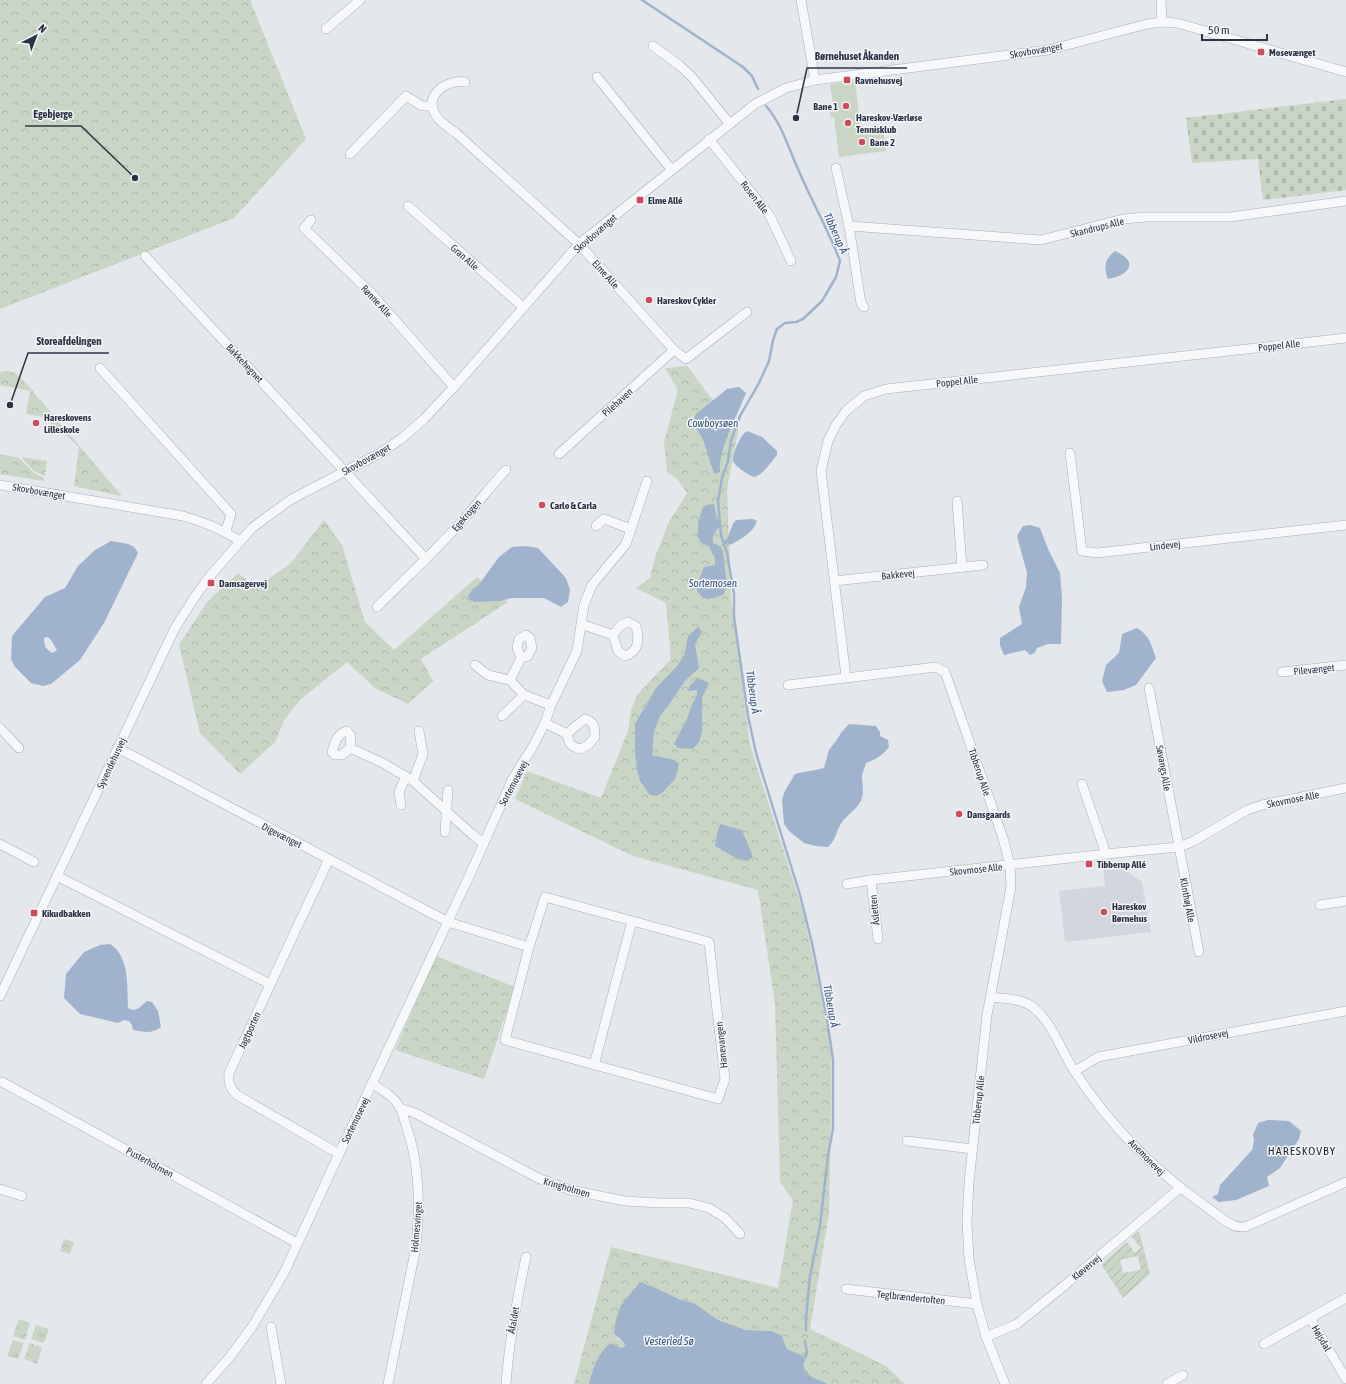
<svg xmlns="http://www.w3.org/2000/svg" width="1346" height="1384" viewBox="0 0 1346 1384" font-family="'Asap Condensed',sans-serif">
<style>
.built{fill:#d2d6de}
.grass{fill:url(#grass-tufts)}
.forest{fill:url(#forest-crowns)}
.cemetery{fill:url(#cemetery-stones)}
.garden{fill:url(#garden-furrows);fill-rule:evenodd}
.pitch{fill:#c9d6c5}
.water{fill:#9fb4cc;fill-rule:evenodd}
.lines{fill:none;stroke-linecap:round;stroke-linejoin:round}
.stream{stroke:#9fb4cc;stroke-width:2.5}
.minor-casing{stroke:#a9aeb7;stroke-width:10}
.minor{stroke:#f7f8fa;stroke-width:9}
.poi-dot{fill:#d1495b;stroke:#f4f6f9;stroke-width:1.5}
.labels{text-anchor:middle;stroke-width:3;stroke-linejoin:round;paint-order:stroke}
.street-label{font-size:10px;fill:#2b3445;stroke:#f4f6f9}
.poi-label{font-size:10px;font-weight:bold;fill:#2b3445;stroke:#f4f6f9;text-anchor:start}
.water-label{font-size:11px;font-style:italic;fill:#34527a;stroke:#f4f6f9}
.quarter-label{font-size:12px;letter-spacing:1px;fill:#1d2536;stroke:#f4f6f9}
.leader{fill:none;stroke:#2b3445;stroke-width:1.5}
.callout-dot{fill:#2b3445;stroke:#f4f6f9;stroke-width:1.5}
.callout-label{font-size:11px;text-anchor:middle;font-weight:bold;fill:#2b3445;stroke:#f4f6f9;stroke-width:3;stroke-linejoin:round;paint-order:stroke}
</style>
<defs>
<pattern id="grass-tufts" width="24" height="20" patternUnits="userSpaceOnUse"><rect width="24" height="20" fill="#c9d6c5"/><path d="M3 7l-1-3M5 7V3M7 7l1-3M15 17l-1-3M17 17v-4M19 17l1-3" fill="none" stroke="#adb8ab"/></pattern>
<pattern id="forest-crowns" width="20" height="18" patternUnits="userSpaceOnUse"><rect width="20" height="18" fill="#c9d6c5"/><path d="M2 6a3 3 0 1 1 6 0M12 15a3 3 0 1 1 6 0" fill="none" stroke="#adb8ab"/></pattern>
<pattern id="cemetery-stones" width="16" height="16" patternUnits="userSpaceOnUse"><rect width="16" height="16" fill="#c9d6c5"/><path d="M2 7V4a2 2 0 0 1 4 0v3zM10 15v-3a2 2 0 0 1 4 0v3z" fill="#adb8ab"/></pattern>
<pattern id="garden-furrows" width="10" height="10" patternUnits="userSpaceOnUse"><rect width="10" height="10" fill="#c9d6c5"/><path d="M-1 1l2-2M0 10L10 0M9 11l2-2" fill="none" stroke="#adb8ab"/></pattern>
</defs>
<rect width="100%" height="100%" fill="#e4e7ec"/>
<path class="built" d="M1115,863L1142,882L1151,932L1065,942L1059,891L1105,886L1103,865Z"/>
<g class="grass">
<path d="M36,1325L49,1329L44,1343L31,1339Z"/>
<path d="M13,1340L24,1343L18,1359L7,1356Z"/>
</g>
<g class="forest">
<path d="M0,0H250L306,139L234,218L0,309Z"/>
<path d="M687,366L709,395L739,426L727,489L731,598L750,745L804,915L831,1043V1126L829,1214L810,1329L886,1366L905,1384H828L808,1375L802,1365V1356L787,1349L771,1331L746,1330L718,1320L694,1303L681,1300L654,1287L617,1338L625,1344L624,1347L621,1348L610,1343C597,1355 593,1367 589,1384H574L611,1247L778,1288L793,1200L780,1182L775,1004L758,890L633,856L515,799L527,771L601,798L628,731L631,710L637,695L671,659L666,603L636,588L650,578L655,557L669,522L687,493L677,479L667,472L664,442L678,390L665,368Z"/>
<path d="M7,371L15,373L24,381L122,496L74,486L79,447L61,430L60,432L44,417L26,414L30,391L0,385V372Z"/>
<path d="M0,454L19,458L34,473L44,478V481L0,474Z"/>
<path d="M21,457L47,461L45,476L34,471Z"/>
<path d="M324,520L342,545L365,622L394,650L477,577L508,602L421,659L433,681L408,704L375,688L347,662L301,699L284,720L275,742L240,774L200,733L179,645L207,602L238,573L256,588L291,563Z"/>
<path d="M436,956L515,987L484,1079L395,1050Z"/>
<path d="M64,1239L74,1242L70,1254L60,1251Z"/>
<path d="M19,1319L30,1323L25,1340L13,1336Z"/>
<path d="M30,1343L42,1348L37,1364L24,1359Z"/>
</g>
<path class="cemetery" d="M1346,99V190L1263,200L1258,159L1192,163L1186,118Z"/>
<path class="garden" d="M1139,1231L1150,1274L1123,1298L1101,1264L1127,1242L1135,1253L1141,1248L1132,1237ZM1138,1256L1141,1270L1123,1273L1120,1260Z"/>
<path class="pitch" d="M855,81L861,130L883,128L886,151L839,157L834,117L831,118L830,112L834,111L830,84Z"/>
<g class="water">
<path d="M1115,251C1140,262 1129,275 1108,279C1103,266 1105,259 1115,251Z"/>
<path d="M739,387L746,393C738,414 718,449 720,472L715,474C709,463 708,450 702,438C699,432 695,427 693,421L696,414L727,389Z"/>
<path d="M747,431L762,437L777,451V455C773,460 764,472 760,474C759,475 757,476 755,477C750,477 734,465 733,461C732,454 741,434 747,431Z"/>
<path d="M714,504L717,519L720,524V527C714,531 712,536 713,543L721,547L723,552L727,585L724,594C709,601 701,602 695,585L700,577L704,567L715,565V558L709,546L701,543L698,537V523L702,510L706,505Z"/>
<path d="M753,519L757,521C753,533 741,539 730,545L728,543L724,544L723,541L727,539L733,524L736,520Z"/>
<path d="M1030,525L1040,528L1048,549L1060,573L1062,598L1061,644H1048L1037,648L1035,653L1030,655L1025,650L1004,655L1000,645V638L1022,624L1019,607L1026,587L1027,573L1017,536L1023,526Z"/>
<path d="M111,541C121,543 134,542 138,553L104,623L80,660L51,684L43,686L31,683L15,667L11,659L12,636L45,597L65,588L78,566L95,550ZM48,637L51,640L57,650L53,653C46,650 44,646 44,638Z"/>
<path d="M526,546L538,548L566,578L570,590L568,602L561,607L544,598H512L500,601L475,602L469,600L468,595L480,583L499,557L512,547Z"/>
<path d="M698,627L702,632L695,644L699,668L685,681L673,699L660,716L654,732L652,755L674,760L679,764L675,779L663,792L657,796L650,795L640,781L637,769L635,752V724L656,688L678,665L685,653L688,636Z"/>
<path d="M1137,628C1150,636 1151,644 1156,658L1136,685L1124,690L1107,692L1102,681L1106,665L1119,653L1122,634Z"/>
<path d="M698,678L709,683L702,698V732L699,742L693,749L678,748L674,744L687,719L692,705L697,695V690L688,691L690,685Z"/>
<path d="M849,724L876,726L880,732V736L888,740L889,747C883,755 875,760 866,763C865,767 863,771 862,775C862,783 864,790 862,798C859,808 848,814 842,822C836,831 836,840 828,847L816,846L804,843L789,831L784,824L782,799L785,791L795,774C805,771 814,771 824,768L829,750L836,741L841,733Z"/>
<path d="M720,824L742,830L753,857L747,861L738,859L715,846L717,834Z"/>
<path d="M110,944C130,956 127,988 128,1008C136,1013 141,1006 147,1001L152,1002L158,1011L161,1027C152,1034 144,1032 133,1030L132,1025L129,1021L124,1020L118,1023L80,1014L64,998L66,974L84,952L100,945Z"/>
<path d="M1268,1120L1289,1121L1301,1131L1299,1139L1280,1168L1267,1177L1269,1186L1236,1200L1219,1202L1212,1197L1218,1194L1220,1185L1252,1150L1254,1141L1253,1135L1258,1123Z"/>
<path d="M640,1282L654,1287L681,1300L694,1303L718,1320L746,1330L771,1331L781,1335L787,1349L803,1356C802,1377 812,1376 828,1384H589C593,1367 597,1355 610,1343L621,1348L624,1347L625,1344L614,1333L616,1320L621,1305Z"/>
</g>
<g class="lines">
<g class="stream">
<path d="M642,0L743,67L752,76L758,89"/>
<path d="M766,106C782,124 788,147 798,169C811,200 828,229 840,261L836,277L822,301L803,319L796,322L785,323L777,329L773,340L769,361L759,383L740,416L731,441L728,461L722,478L718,501L721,535L727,553L734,594V617L748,716L756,753L800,895L812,943L827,1019L833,1060V1129L828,1155L820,1226L810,1276L806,1318V1330"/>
<path d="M801,1367L807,1352L805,1341"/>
</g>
<g class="minor-casing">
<g id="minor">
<path d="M801,0L815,80"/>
<path d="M1161,0L1162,22"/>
<path d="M326,29L360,0"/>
<path d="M653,46L679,65L692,77L729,123"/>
<path d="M597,77L671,169"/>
<path d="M465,82C447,79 424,95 435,114C439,122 449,128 456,133L579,244L674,350L686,359L747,312"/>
<path d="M709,139L770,216L791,261"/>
<path d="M350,154L406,96L422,106H432"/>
<path d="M836,168L849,226L861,303L864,307"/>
<path d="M408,206L523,307"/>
<path d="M311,220L304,228L371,293L454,387"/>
<path d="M849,226L1041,240L1123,219L1146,217H1230L1346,201"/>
<path d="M145,256L426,559"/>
<path d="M100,368L231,514L226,531"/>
<path d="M1070,453L1082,551L1097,553L1346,525"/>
<path d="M559,454L674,350"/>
<path d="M0,485L183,516C204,522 222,529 240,541"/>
<path d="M957,501L962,567"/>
<path d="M596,526L604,519L631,529"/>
<path d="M834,581L983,565"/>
<path d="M377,607C408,576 441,546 470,512C482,498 493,483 506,470"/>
<path d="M581,624L613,635L621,625L628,622L636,626C639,639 640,651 625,656L618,651L613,635"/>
<path d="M475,665L488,675L510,680L524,695L551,705"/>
<path d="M1282,672L1346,665"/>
<path d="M846,677L821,471L828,441L836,425L846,411L864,396L886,389L1346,338"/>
<path d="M510,680L521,658L528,656L532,648L530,638L526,635L519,639L517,647L521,658"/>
<path d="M788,685L936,667L945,672L1003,838L1010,865L1011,887L987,1015L969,1182L967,1222L969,1259L977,1304L986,1337L1005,1384"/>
<path d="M1149,688L1199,952"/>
<path d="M502,716L524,695"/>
<path d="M545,723L567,734L577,725L585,719C594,722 595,727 595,737L588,745L581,749C571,747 569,744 567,734"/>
<path d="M0,728L19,748"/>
<path d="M118,748L448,922L529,947L545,897L709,942L725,1079L718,1099L505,1040L529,947"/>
<path d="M350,748L342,755H335L332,752C335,742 337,734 347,731L351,736L350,748L383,763L413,781L474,836L484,843"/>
<path d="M413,781L423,754L419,731"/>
<path d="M1082,784L1106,854"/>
<path d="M401,805L399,792L406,776"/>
<path d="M445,832L448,790"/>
<path d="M0,844L34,862"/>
<path d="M329,859L229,1073C228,1083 230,1088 237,1095L339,1154"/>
<path d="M57,876L270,984"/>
<path d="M871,880L878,939"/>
<path d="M847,884L871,880L1106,854L1178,847L1192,842L1247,810L1262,805L1346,788"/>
<path d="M1320,905L1346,901"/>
<path d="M0,996L175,628L194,598L210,576L252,528L290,500L380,453L401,439L424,419L454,387L579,244L755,104L786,88L815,80L1048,50L1147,24L1162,22L1177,23L1346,72"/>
<path d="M990,997C1005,999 1022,998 1034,1008C1053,1024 1061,1051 1075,1072C1109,1124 1154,1170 1205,1206C1214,1212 1223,1221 1233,1225C1236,1227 1241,1227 1245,1227L1346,1182"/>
<path d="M594,1065L632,921"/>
<path d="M1075,1071L1098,1057L1346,1011"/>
<path d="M2,1082L297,1243"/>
<path d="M372,1084C382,1090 394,1096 400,1108C403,1113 404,1119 406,1125C420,1165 420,1206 416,1247L388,1384"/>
<path d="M400,1108L415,1113L538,1178L570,1190L625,1201L660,1203H689L709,1208L725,1218L740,1234"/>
<path d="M907,1141L973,1149"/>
<path d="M0,1189L22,1196"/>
<path d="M846,1289L977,1304"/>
<path d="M1310,1318L1346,1379"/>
<path d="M271,1327L281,1384"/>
<path d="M986,1337L1017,1324L1059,1290L1180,1188"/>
<path d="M1264,1344L1346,1298"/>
<path d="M206,1384L229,1358L252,1327L284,1273L339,1154L472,870L512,780L532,748L545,723L551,705L577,651L584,605L592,585L626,544L647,481"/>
<path d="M506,1384C509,1341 517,1299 526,1257"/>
<path d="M1167,1384L1183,1375"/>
</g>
</g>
<use href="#minor" class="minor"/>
</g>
<g class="poi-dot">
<rect x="1257" y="48" width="8" height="8" rx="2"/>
<rect x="843" y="76" width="8" height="8" rx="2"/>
<circle cx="846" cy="106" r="4"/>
<circle cx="848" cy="123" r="4"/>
<circle cx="862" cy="142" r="4"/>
<rect x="636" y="196" width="8" height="8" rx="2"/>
<circle cx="649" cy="300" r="4"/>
<circle cx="36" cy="423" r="4"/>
<circle cx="542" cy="505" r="4"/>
<rect x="207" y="579" width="8" height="8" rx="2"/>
<circle cx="959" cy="814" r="4"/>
<rect x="1085" y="860" width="8" height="8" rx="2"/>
<circle cx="1104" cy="912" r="4"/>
<rect x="30" y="909" width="8" height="8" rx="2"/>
</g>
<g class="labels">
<g class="street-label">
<text transform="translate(1036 50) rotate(-10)" y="4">Skovbovænget</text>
<text transform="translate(755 197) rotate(52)" y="4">Rosen Alle</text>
<text transform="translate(1097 227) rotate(-14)" y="4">Skandrups Alle</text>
<text transform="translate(595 233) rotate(-41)" y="4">Skovbovænget</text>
<text transform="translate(465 257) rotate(41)" y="4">Gran Alle</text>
<text transform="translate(606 274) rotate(48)" y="4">Elme Alle</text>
<text transform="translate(377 301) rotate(47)" y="4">Rønne Alle</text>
<text transform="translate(1279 345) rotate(-6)" y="4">Poppel Alle</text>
<text transform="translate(245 363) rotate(47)" y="4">Bakkehegnet</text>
<text transform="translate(957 381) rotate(-6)" y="4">Poppel Alle</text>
<text transform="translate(617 402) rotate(-42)" y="4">Pilehaven</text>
<text transform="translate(366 459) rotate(-29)" y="4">Skovbovænget</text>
<text transform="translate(39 491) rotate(10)" y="4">Skovbovænget</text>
<text transform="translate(466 515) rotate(-49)" y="4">Egekrogen</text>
<text transform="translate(1165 545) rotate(-6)" y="4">Lindevej</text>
<text transform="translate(898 574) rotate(-6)" y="4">Bakkevej</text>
<text transform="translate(1314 669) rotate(-6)" y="4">Pilevænget</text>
<text transform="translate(111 763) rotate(-65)" y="4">Syvendehusvej</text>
<text transform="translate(1164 768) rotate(80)" y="4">Søvangs Alle</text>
<text transform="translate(980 772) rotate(71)" y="4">Tibberup Alle</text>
<text transform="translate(513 783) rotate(-62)" y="4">Sortemosevej</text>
<text transform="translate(1293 799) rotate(-11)" y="4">Skovmose Alle</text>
<text transform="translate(282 835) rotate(27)" y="4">Digevænget</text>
<text transform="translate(976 869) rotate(-6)" y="4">Skovmose Alle</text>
<text transform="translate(1188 900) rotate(79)" y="4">Klinthøj Alle</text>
<text transform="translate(874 910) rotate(-96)" y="4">Åsletten</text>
<text transform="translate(249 1030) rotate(-65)" y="4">Jagtporten</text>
<text transform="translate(1208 1036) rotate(-11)" y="4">Vildrosevej</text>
<text transform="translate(721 1045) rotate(-96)" y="4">Hanevangen</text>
<text transform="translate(978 1100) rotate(-84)" y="4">Tibberup Alle</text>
<text transform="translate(355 1120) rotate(-64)" y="4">Sortemosevej</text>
<text transform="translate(1147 1157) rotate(45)" y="4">Anemonevej</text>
<text transform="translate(150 1162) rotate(29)" y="4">Pusterholmen</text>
<text transform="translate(567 1187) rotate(16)" y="4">Kringholmen</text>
<text transform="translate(416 1227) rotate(-85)" y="4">Holmesvinget</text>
<text transform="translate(1086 1267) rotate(-40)" y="4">Kløvervej</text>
<text transform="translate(911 1297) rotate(6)" y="4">Teglbrændertoften</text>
<text transform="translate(513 1320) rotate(-80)" y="4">Åfaldet</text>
<text transform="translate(1322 1338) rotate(60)" y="4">Højsdal</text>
</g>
<g class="poi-label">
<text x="1269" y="56">Mosevænget</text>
<text x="855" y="84">Ravnehusvej</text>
<text x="838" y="110" text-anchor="end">Bane 1</text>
<text x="856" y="121">Hareskov-Værløse<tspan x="856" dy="12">Tennisklub</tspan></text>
<text x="870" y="146">Bane 2</text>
<text x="648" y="204">Elme Allé</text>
<text x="657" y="304">Hareskov Cykler</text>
<text x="44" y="421">Hareskovens<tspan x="44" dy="12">Lilleskole</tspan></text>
<text x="550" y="509">Carlo &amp; Carla</text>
<text x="219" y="587">Damsagervej</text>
<text x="967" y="818">Dansgaards</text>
<text x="1097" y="868">Tibberup Allé</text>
<text x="1112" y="910">Hareskov<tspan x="1112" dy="12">Børnehus</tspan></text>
<text x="42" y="917">Kikudbakken</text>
</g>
<g class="water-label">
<text transform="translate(836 233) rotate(66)" y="4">Tibberup Å</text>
<text x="713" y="427">Cowboysøen</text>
<text x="713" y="587">Sortemosen</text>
<text transform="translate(753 692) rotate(82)" y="4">Tibberup Å</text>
<text transform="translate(831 1006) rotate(80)" y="4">Tibberup Å</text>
<text x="669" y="1345">Vesterled Sø</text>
</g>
<g class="quarter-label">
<text x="1302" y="1155">HARESKOVBY</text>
</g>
</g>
<path class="leader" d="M796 118L807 68H907M135 178L81 126H25M10 405L28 353H109"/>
<g class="callout-dot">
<circle cx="796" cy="118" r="4"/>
<circle cx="135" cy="178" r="4"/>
<circle cx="10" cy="405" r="4"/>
</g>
<g class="callout-label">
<text x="857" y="60">Børnehuset Åkanden</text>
<text x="53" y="118">Egebjerge</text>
<text x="69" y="345">Storeafdelingen</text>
</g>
<g transform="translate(36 36) rotate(42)" stroke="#f4f6f9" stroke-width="3" paint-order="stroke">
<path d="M0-3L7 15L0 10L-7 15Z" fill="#2b3445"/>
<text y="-6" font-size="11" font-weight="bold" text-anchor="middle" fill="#2b3445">N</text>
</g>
<path d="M1202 34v6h65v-6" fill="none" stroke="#2b3445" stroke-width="2"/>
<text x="1208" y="34" font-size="12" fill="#2b3445" stroke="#f4f6f9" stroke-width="3" paint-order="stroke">50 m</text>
</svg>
